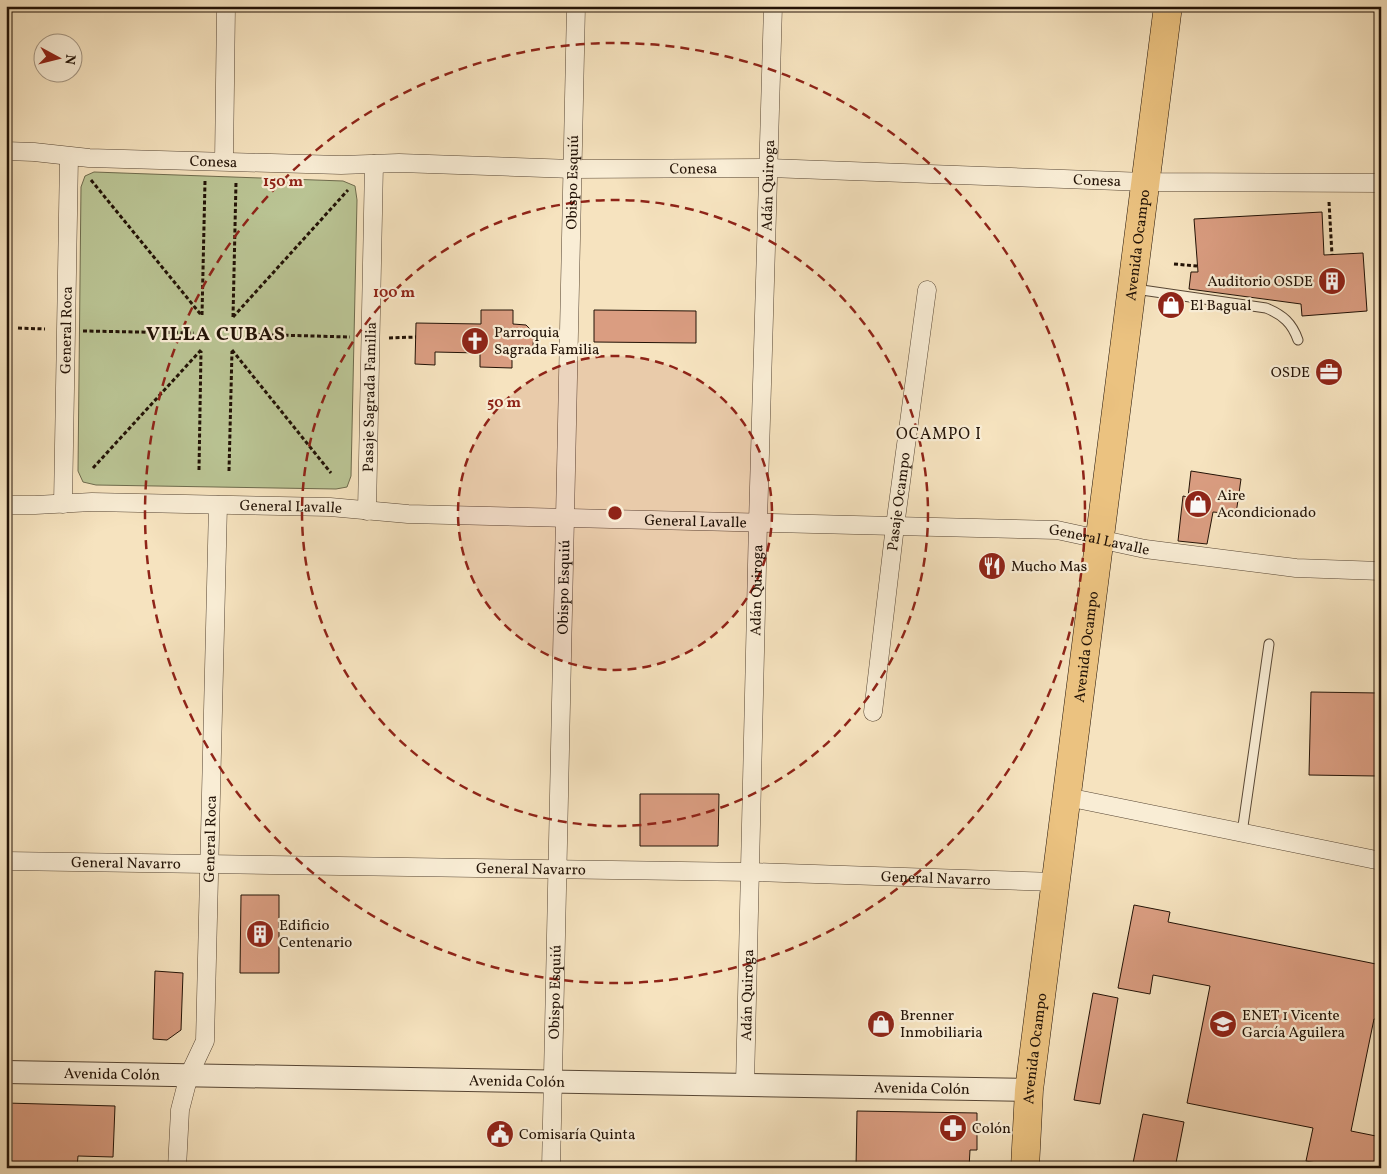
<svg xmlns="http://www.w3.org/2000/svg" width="1387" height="1174" viewBox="0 0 1387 1174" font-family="Vollkorn,serif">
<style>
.green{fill:#bac494;stroke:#6e6b4d}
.building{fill:#da9d81;stroke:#221206}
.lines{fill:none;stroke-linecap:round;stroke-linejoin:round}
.service-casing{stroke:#574634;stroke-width:11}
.minor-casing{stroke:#574634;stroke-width:19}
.tertiary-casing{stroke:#574634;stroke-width:24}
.primary-casing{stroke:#221206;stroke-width:29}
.path{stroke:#221206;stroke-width:3;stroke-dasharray:4 2.5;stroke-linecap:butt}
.service{stroke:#f9edd5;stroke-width:9}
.minor{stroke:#f9edd5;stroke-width:18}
.tertiary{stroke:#f9edd5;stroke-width:22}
.primary{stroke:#ebc280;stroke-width:28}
.ring{fill:none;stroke:#8f2418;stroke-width:2.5;stroke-dasharray:9 6}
.labels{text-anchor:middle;stroke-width:4.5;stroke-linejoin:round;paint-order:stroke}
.street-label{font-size:15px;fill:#221206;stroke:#f9edd5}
.poi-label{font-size:15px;fill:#221206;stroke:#f9edd5;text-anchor:start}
.neighbourhood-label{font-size:16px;letter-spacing:1px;fill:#221206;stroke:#f9edd5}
.district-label{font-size:20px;font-weight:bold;letter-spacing:1px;fill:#221206;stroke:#f9edd5}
.centre{fill:#8f2418;stroke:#f9edd5;stroke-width:2.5}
.ring-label{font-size:15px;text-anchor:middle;font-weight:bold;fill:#8f2418;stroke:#f9edd5;stroke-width:4.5;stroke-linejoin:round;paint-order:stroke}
</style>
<rect width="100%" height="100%" fill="#f6e3bf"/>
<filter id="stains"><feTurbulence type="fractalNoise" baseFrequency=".004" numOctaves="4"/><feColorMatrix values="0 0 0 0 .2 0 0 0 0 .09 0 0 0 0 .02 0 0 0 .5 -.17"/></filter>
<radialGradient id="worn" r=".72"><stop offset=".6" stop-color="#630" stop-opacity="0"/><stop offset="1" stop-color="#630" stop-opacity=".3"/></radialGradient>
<path class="green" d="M94,172L343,181L355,186L357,200L351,476L347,487L336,489L96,485L83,482L78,471L81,187L85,176Z"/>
<g class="building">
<path d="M1322,212L1324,255L1363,253L1367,311L1302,316L1301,304L1189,289L1191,272H1198L1194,219Z"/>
<path d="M481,310H513V324L526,325L534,333L533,346L525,354H512V368L480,367V353L435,352V365L415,364L416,323L481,324Z"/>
<path d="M594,310L696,311V343L594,342Z"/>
<path d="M1191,471L1241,479L1236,514L1213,512L1207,544L1178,541L1183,496L1188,497Z"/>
<path d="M1311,692L1379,693L1376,776L1309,775Z"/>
<path d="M640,794H719L718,846H640Z"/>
<path d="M241,895H279V973H240Z"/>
<path d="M1134,905L1170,912L1168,922L1381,965V1020L1374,1019L1351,1131L1381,1137V1168H1326L1327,1165L1306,1161L1313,1128L1187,1103L1210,986L1153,975L1150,994L1118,988Z"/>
<path d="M155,971L183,973L181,1030L167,1040L153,1039Z"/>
<path d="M1093,993L1118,998L1100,1104L1074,1100Z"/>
<path d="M6,1103L115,1106L113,1157L78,1156L77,1168H6Z"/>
<path d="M857,1111L977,1113V1150H970L969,1168H856Z"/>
<path d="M1143,1114L1184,1122L1175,1168H1132Z"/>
</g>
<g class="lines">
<g class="service-casing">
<g id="service">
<path d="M1135,289L1266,308C1283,315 1292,323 1298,340"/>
<path d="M1242,833L1269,644"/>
</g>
</g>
<g class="minor-casing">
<g id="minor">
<path id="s1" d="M6,151L34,152L89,158L341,165L399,163L573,169L769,168L1146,182L1381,183"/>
<path d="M224,161L226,6"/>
<path id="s2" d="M63,504L69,157"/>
<path id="s3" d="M6,505H35L92,502L330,507L408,514L1057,530L1145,549L1296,568L1381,571"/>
<path id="s4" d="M367,511L374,164"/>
<path id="s5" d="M873,712L895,526L927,290"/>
<path d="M1067,797L1381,861"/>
<path id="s6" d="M6,861L751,872L1056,882"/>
<path id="s7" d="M745,1084L758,522L773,6"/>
<path id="s8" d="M177,1168L180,1110L189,1075L205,1041L218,505"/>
<path id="s9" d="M551,1168L576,6"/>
</g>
</g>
<g class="tertiary-casing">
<g id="tertiary">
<path id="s10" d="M6,1072L1029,1090"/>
</g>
</g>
<g class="primary-casing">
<g id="primary">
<path id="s11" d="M1025,1168L1029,1090L1168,6"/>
</g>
</g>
<g class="path">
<path d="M91,180L202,316"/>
<path d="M1329,202L1332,255"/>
<path d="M1174,264L1197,266"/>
<path d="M202,315L205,181"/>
<path d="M233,317L348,190"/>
<path d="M233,317L236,182"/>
<path d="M18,328L45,329"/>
<path d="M83,331L194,333"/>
<path d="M239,334L350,337"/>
<path d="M389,338L416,337"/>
<path d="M232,350L331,473"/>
<path d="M93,468L201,350"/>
<path d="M199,470L201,351"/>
<path d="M229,471L232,351"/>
</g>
<use href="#service" class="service"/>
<use href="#minor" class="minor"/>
<use href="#tertiary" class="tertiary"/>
<use href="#primary" class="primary"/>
</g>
<circle cx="615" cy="513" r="157" fill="#8f2418" fill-opacity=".12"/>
<g class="ring">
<circle cx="615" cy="513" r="157"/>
<circle cx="615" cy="513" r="313"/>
<circle cx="615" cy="513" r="470"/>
</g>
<defs>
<g id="building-disc" transform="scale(1.4375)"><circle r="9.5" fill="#8f2418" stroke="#f9edd5"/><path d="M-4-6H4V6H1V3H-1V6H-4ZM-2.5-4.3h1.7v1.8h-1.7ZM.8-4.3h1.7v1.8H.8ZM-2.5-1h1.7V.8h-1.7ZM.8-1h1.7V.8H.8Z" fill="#fff"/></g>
<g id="shop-disc" transform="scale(1.4375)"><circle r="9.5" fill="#8f2418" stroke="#f9edd5"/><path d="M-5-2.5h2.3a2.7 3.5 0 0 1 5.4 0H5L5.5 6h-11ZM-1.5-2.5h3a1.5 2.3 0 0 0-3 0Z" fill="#fff"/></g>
<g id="church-disc" transform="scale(1.4375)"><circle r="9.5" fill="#8f2418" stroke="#f9edd5"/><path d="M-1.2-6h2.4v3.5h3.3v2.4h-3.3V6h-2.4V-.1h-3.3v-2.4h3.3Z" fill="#fff"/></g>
<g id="office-disc" transform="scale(1.4375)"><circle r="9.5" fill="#8f2418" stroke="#f9edd5"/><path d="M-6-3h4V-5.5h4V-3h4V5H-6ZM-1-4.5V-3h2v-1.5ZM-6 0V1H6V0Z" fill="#fff"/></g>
<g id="restaurant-disc" transform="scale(1.4375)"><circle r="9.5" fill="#8f2418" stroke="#f9edd5"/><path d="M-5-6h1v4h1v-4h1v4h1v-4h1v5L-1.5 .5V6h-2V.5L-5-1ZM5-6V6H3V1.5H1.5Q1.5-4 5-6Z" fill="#fff"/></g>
<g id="school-disc" transform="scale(1.4375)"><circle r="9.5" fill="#8f2418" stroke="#f9edd5"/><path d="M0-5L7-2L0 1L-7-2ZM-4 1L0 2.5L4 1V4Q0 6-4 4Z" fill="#fff"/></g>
<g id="pharmacy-disc" transform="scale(1.4375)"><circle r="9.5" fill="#8f2418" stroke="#f9edd5"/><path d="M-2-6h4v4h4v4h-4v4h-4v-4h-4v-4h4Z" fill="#fff"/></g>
<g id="civic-disc" transform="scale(1.4375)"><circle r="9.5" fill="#8f2418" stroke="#f9edd5"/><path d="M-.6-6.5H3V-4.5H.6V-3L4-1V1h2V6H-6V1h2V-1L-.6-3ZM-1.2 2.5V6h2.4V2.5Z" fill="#fff"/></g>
</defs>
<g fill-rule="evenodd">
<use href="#building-disc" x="1332" y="281"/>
<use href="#shop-disc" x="1171" y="305"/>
<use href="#church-disc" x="475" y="341"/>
<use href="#office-disc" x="1329" y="372"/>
<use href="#shop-disc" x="1198" y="504"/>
<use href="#restaurant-disc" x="992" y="566"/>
<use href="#building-disc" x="260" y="934"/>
<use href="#shop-disc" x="881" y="1024"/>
<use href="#school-disc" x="1223" y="1024"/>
<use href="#pharmacy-disc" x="953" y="1128"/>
<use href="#civic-disc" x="500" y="1134"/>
</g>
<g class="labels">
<g class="street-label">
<text dy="5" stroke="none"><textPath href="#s1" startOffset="208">Conesa</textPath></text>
<text dy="5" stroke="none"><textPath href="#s1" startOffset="688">Conesa</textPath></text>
<text dy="5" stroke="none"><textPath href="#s1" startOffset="1092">Conesa</textPath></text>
<text dy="5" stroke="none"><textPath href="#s9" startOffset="986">Obispo Esquiú</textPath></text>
<text dy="5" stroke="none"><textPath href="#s7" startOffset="899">Adán Quiroga</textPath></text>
<text dy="5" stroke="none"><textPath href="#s11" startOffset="930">Avenida Ocampo</textPath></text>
<text dy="5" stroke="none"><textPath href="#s2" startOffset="174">General Roca</textPath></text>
<text dy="5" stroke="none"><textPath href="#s4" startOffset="114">Pasaje Sagrada Familia</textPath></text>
<text dy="5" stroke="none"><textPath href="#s5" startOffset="212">Pasaje Ocampo</textPath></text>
<text dy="5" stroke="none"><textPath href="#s3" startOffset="285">General Lavalle</textPath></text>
<text dy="5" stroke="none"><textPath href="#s3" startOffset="690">General Lavalle</textPath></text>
<text dy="5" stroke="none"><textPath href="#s3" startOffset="1095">General Lavalle</textPath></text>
<text dy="5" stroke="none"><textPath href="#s9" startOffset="581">Obispo Esquiú</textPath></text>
<text dy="5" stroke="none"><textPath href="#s7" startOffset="494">Adán Quiroga</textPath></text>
<text dy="5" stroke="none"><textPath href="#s11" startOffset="525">Avenida Ocampo</textPath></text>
<text dy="5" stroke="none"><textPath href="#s8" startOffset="334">General Roca</textPath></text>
<text dy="5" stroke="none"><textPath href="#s6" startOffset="120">General Navarro</textPath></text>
<text dy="5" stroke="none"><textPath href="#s6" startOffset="525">General Navarro</textPath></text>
<text dy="5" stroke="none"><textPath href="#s6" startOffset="930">General Navarro</textPath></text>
<text dy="5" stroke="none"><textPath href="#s9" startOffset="176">Obispo Esquiú</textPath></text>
<text dy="5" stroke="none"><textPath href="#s7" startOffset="89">Adán Quiroga</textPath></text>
<text dy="5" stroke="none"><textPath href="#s11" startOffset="120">Avenida Ocampo</textPath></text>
<text dy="5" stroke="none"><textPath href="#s10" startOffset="106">Avenida Colón</textPath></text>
<text dy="5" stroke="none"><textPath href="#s10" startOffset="511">Avenida Colón</textPath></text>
<text dy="5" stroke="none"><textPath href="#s10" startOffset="916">Avenida Colón</textPath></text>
</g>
<g class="poi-label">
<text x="1313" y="286" text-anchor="end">Auditorio OSDE</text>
<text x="1190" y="310">El Bagual</text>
<text x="494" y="337">Parroquia<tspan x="494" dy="17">Sagrada Familia</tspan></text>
<text x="1310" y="377" text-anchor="end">OSDE</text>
<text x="1217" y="500">Aire<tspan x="1217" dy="17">Acondicionado</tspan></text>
<text x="1011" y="571">Mucho Mas</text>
<text x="279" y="930">Edificio<tspan x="279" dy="17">Centenario</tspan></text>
<text x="900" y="1020">Brenner<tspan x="900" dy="17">Inmobiliaria</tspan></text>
<text x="1242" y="1020">ENET 1 Vicente<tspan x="1242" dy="17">García Aguilera</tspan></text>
<text x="972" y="1133">Colón</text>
<text x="519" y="1139">Comisaría Quinta</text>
</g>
<g class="neighbourhood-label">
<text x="939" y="439">OCAMPO I</text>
</g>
<g class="district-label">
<text x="216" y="340">VILLA CUBAS</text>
</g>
</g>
<circle cx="615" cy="513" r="8" class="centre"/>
<g class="ring-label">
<text x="283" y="186">150 m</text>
<text x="394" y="297">100 m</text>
<text x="504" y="407">50 m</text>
</g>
<rect width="1387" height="1174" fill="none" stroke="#f6e3bf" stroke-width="25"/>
<rect x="8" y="8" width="1372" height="1159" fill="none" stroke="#221206" stroke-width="2.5"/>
<rect x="12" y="12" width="1362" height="1149" fill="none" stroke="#221206"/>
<g transform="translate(58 58) rotate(97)"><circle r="24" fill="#f9edd5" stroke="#a39582"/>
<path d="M0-4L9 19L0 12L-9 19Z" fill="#8f2418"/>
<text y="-8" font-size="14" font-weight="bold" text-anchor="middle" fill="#221206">N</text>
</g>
<rect width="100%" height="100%" filter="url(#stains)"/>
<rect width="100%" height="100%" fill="url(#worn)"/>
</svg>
